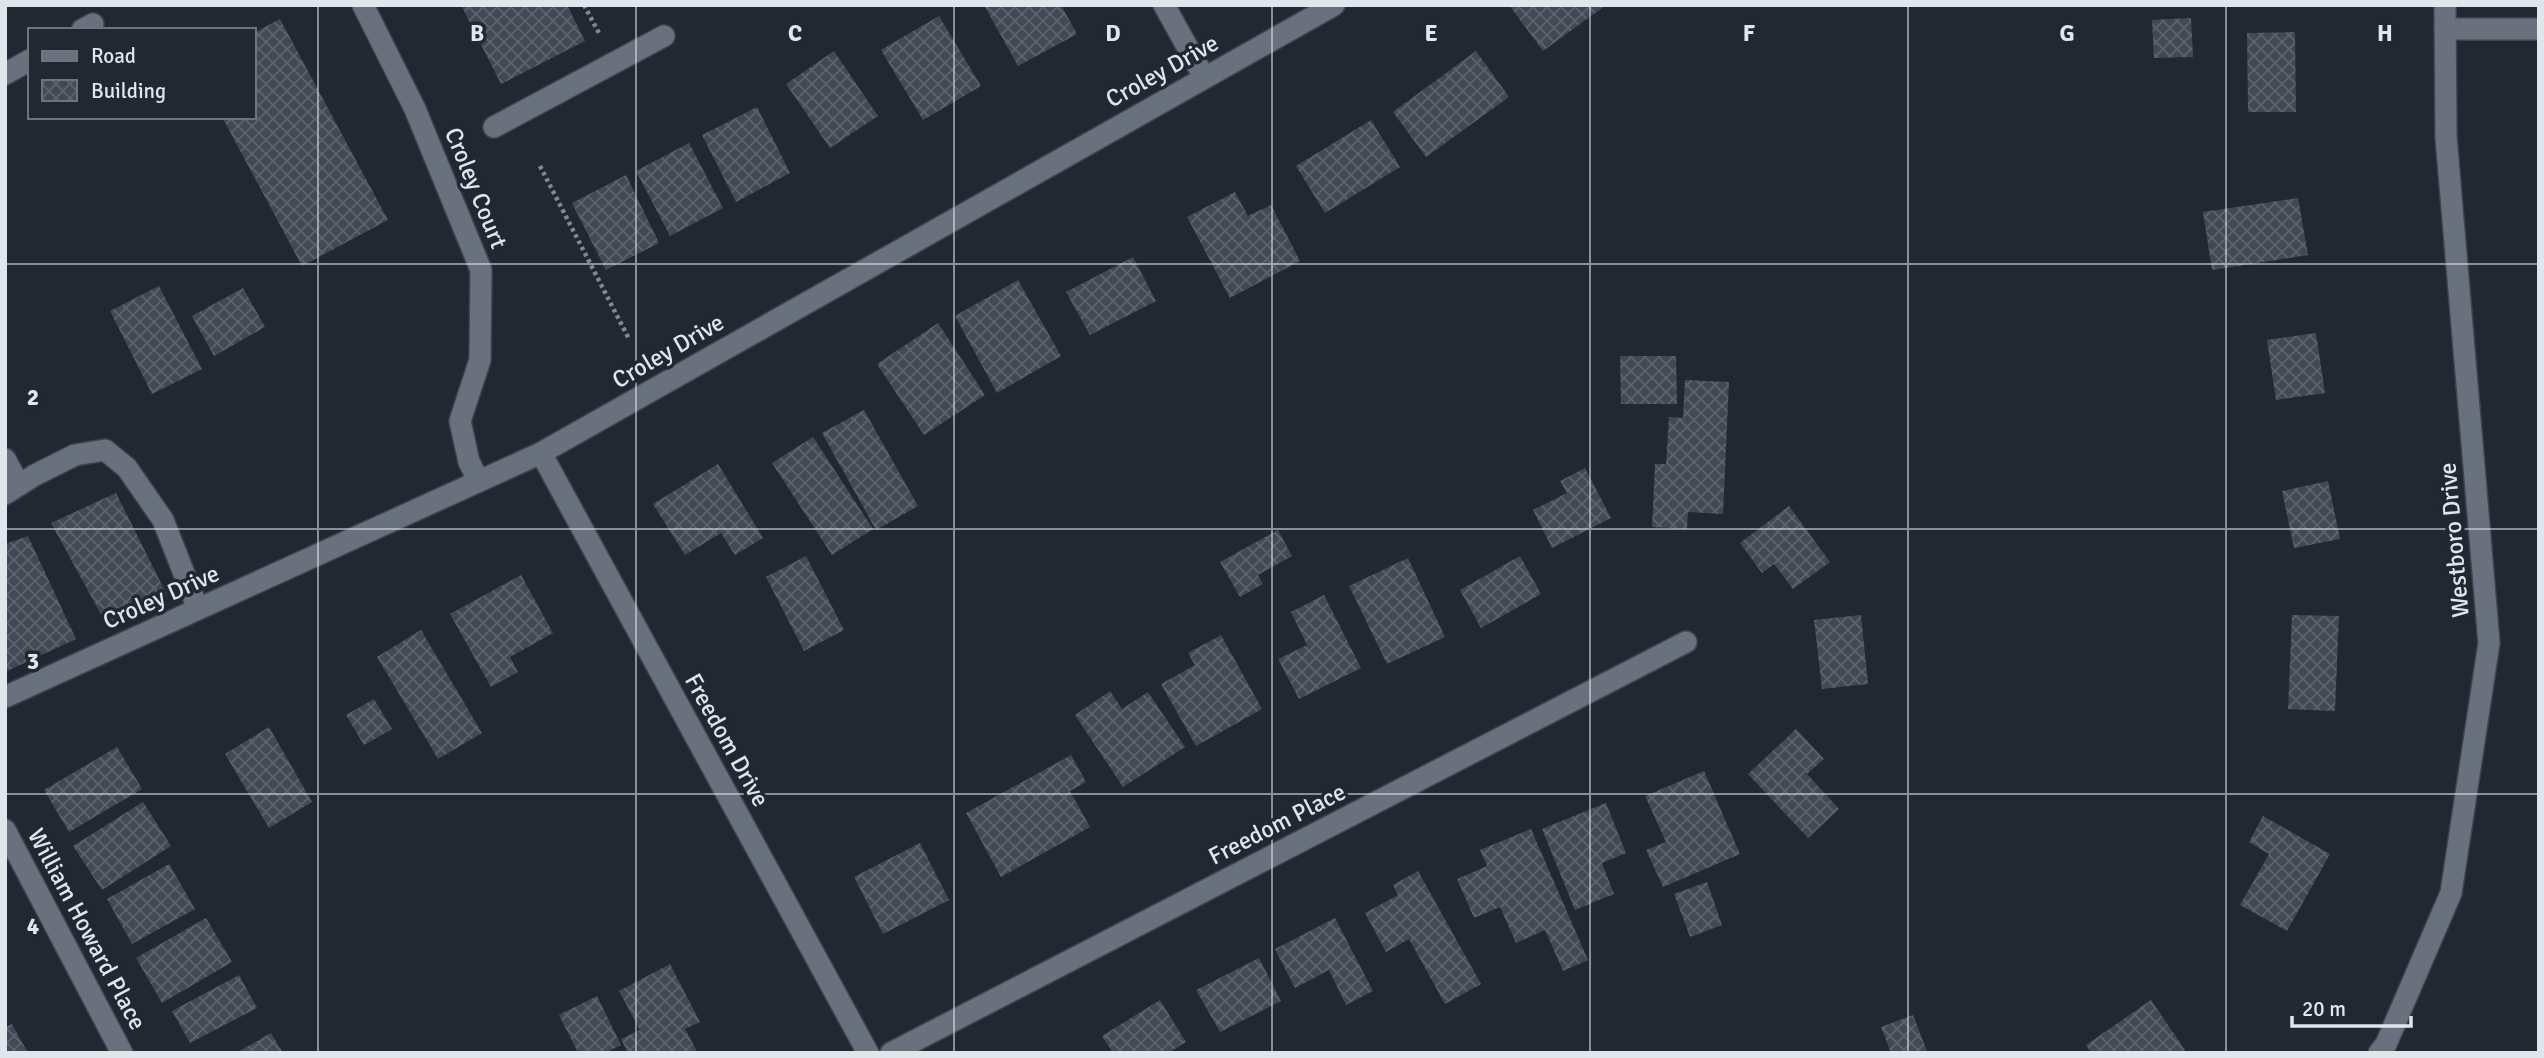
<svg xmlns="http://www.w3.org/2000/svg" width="2544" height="1058" viewBox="0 0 2544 1058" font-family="Signika,sans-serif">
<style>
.building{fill:url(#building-cross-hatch)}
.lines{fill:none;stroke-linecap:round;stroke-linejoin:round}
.service-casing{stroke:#3e444d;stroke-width:24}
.minor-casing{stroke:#3e444d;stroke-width:24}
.tertiary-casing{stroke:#3e444d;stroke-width:24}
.path{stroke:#838991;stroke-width:4.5;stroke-dasharray:3.5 3.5;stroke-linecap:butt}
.service{stroke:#69717e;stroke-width:21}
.minor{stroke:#69717e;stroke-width:21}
.tertiary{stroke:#69717e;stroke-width:21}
.grid{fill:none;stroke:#e1e6ed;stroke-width:2;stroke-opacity:0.55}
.labels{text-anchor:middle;stroke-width:7;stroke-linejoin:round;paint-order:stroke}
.street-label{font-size:24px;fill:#e1e6ed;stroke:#212832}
.grid-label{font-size:23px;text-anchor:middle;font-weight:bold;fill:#e1e6ed;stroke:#212832;stroke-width:7;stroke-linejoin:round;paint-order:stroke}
</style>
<defs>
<pattern id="building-cross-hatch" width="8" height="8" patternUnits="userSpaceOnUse" patternTransform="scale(1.75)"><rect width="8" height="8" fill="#414954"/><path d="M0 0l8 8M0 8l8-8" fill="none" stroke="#5c636d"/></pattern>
</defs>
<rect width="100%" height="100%" fill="#212832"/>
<g class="building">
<path d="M461,5H567L585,41L501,84Z"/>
<path d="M989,5H1061L1077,34L1018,66L985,7Z"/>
<path d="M1509,5H1606L1543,51Z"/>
<path d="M939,16L981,86L923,120L881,50Z"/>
<path d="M2191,18L2193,57L2154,58L2152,20Z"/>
<path d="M280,19L388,220L302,266L222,117H254V33Z"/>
<path d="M2295,32L2296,112H2248L2247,33Z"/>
<path d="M834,51L878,116L830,148L786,84Z"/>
<path d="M1476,51L1509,97L1426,157L1393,112Z"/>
<path d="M757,107L790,173L736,202L702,135Z"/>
<path d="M1371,120L1400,167L1325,213L1296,166Z"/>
<path d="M689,143L723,208L670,236L636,171Z"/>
<path d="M626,175L659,243L606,270L572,203Z"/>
<path d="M1235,192L1248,216L1271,205L1300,261L1230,298L1187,217Z"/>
<path d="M2298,198L2308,255L2212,270L2203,212Z"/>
<path d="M1133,257L1156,301L1090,335L1066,292Z"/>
<path d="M1018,280L1061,356L997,393L955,316Z"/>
<path d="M159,286L202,369L152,394L110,311Z"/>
<path d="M243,288L265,327L214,356L192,316Z"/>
<path d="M938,323L985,395L924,435L877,364Z"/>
<path d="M2316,333L2325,393L2276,400L2267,340Z"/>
<path d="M1620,356H1676L1677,404H1621Z"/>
<path d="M1685,380L1729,382L1723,514L1688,512L1687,529L1652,527L1655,464H1666L1669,417L1683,418Z"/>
<path d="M864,410L918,506L876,530L822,433Z"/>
<path d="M813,437L873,529L832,555L772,463Z"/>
<path d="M718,464L763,538L735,555L721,533L685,555L653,504Z"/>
<path d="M1585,468L1611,518L1552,548L1533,510L1567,493L1560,481Z"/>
<path d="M2328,481L2340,539L2294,548L2282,491Z"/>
<path d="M116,493L167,595L109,629L51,523Z"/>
<path d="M1789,506L1830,562L1793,589L1774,564L1762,573L1740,543Z"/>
<path d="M1278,530L1292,556L1258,575L1263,584L1240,597L1220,562Z"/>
<path d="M28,536L76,639L5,672V544Z"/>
<path d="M806,556L844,630L804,651L766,577Z"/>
<path d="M1520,556L1541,594L1481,628L1460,590Z"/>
<path d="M1408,558L1445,637L1387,664L1349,586Z"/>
<path d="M521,575L553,633L510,657L518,672L491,687L450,614Z"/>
<path d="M1324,595L1361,668L1299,699L1278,659L1307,645L1291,612Z"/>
<path d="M1861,615L1868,684L1822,689L1814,620Z"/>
<path d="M2292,615L2339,616L2335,711L2288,709Z"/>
<path d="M421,630L482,733L438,759L377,657Z"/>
<path d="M1221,635L1262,709L1196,746L1161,684L1195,665L1188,653Z"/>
<path d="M1110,691L1122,709L1148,692L1185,747L1123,787L1075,715Z"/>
<path d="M374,699L392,729L364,745L346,715Z"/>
<path d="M269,727L312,802L269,828L225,754Z"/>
<path d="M1796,729L1824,759L1807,774L1839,809L1808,838L1748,774Z"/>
<path d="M117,747L142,789L69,832L44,790Z"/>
<path d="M1071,755L1086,782L1070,791L1090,827L1001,877L966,813Z"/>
<path d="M1704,771L1740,854L1663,887L1646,850L1666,842L1645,796Z"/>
<path d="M143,802L171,846L102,890L73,846Z"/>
<path d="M1606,803L1626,853L1602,863L1614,894L1575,910L1542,829Z"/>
<path d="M2263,816L2330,854L2287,931L2240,905L2269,854L2249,842Z"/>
<path d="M1531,829L1588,960L1563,971L1545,930L1516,943L1500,907L1474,918L1457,879L1487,866L1480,850Z"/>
<path d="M920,843L949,900L883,934L854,877Z"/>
<path d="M169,864L195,909L132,944L107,899Z"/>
<path d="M1418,871L1481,984L1445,1004L1409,939L1386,952L1365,913L1398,895L1393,885Z"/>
<path d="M1707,882L1722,925L1690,937L1674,894Z"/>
<path d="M206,918L232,962L162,1003L136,958Z"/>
<path d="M1335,918L1373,991L1346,1005L1329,970L1295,988L1275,949Z"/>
<path d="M1259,958L1281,1001L1220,1032L1196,990Z"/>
<path d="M670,964L700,1022L685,1029L698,1053H628L621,1039L640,1030L619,991Z"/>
<path d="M239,975L257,1008L190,1043L172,1011Z"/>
<path d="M597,996L621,1045L605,1053H578L559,1015Z"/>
<path d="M1160,1000L1186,1042L1168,1053H1113L1102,1036Z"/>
<path d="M2151,1000L2185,1050L2181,1053H2091L2086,1045Z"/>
<path d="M1913,1015L1927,1051L1891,1053L1881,1027Z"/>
<path d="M12,1024L28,1053H5V1027Z"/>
<path d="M271,1033L283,1053H236Z"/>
</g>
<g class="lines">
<g class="service-casing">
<g id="service">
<path d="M363,5L415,109L481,270L480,360L460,421L469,462L479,481"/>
<path d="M2445,29H2539"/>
<path d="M494,127L664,36"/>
</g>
</g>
<g class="minor-casing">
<g id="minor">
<path d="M1164,5L1204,77"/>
<path d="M82,30L93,24"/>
<path d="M5,74L30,60"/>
<path d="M541,453L868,1053"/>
<path d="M5,459L19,485"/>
<path d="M5,494L35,475L75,455L105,450L127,468L163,520L198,609"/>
<path d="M5,697L541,453L1334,5"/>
<path d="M5,830L122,1053"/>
<path d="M891,1053L1686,642"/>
</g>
</g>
<g class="tertiary-casing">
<path id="tertiary" d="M2379,1053L2386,1044L2451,893L2489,643L2446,137L2445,5"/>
</g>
<g class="path">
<path d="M584,5L600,35"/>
<path d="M540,166L629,339"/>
</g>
<use href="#service" class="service"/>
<use href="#minor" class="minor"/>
<use href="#tertiary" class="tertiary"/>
</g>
<path class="grid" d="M318,5V1053M636,5V1053M954,5V1053M1272,5V1053M1590,5V1053M1908,5V1053M2226,5V1053M5,264H2539M5,529H2539M5,794H2539"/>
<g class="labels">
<g class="street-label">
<text transform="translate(1162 71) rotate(-29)" y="8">Croley Drive</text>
<text transform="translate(476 188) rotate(68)" y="8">Croley Court</text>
<text transform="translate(668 351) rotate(-30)" y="8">Croley Drive</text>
<text transform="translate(2454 540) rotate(-95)" y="8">Westboro Drive</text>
<text transform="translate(161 597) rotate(-24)" y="8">Croley Drive</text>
<text transform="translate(727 740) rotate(61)" y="8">Freedom Drive</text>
<text transform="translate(1277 824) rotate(-27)" y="8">Freedom Place</text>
<text transform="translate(87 929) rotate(62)" y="8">William Howard Place</text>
</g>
</g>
<g class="grid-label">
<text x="477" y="41">B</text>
<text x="795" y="41">C</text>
<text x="1113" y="41">D</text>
<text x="1431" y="41">E</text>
<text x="1749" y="41">F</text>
<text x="2067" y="41">G</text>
<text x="2385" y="41">H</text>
<text x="33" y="405">2</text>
<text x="33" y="669">3</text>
<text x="33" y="934">4</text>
</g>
<rect width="2544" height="1058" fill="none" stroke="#e1e6ed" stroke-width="14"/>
<rect x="28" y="28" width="228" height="91" fill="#212832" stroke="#6e747d" stroke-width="2"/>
<rect x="42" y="51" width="35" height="10" fill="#69717e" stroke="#6e747d" stroke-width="2"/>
<text x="91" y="63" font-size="21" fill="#e1e6ed">Road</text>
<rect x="42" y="80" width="35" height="21" fill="url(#building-cross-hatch)" stroke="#6e747d" stroke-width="2"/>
<text x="91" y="98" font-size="21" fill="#e1e6ed">Building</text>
<path d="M2292 1016v10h119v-10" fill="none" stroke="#e1e6ed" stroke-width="3.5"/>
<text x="2302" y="1016" font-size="21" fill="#e1e6ed" stroke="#212832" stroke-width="5" paint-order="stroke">20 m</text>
</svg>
